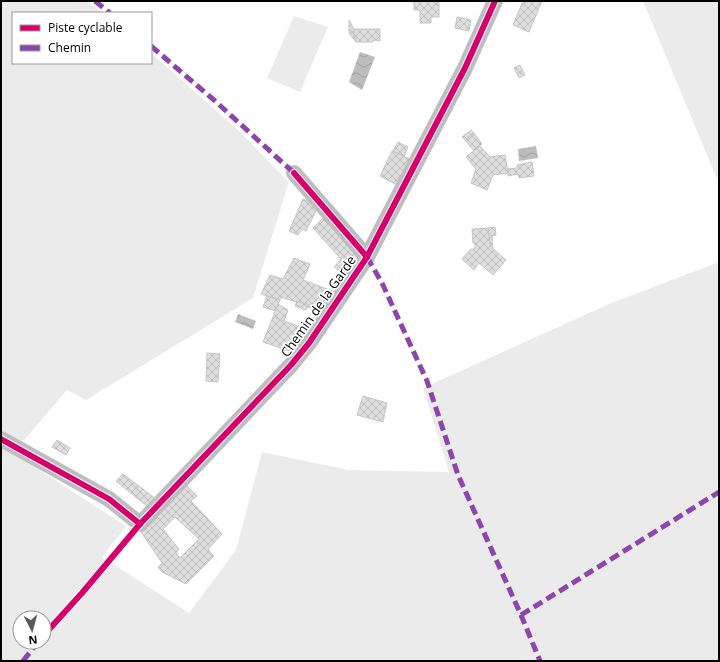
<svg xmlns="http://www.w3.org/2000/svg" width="720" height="662" viewBox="0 0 720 662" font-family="'Open Sans',sans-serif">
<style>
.grass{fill:#ebebeb;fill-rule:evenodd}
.water{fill:url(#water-waves)}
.building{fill:url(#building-cross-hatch);stroke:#c6c6c6;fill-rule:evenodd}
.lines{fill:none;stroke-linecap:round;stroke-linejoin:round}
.minor{stroke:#bebebe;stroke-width:16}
.quiet{stroke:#8e44ad;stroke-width:5;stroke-dasharray:10 5;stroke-linecap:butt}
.cycleway-casing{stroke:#fff;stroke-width:8}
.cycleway{stroke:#d6006c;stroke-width:6}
.labels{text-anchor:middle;stroke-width:3.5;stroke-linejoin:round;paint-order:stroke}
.street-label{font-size:13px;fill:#000;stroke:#fff}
</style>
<defs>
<pattern id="water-waves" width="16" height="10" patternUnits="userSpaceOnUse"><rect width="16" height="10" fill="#bdbdbd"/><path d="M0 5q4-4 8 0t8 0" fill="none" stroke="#a1a1a1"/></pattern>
<pattern id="building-cross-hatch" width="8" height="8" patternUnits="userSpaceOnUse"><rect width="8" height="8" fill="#dedede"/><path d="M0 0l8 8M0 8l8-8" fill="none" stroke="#bdbdbd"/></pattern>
</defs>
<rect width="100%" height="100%" fill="#fff"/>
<g class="grass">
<path d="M1,1H88L102,13H13V63H151V53L237,129L289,182L253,298L86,400L67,390L13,453L126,526L102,557L189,613L236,550L262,452L349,470L449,472L423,388L609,304L719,262V661H1ZM20,618H44V642H20Z"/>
<path d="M643,1H719V184Z"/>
<path d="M294,16L328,27L300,92L267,78Z"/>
</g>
<g class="water">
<path d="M360,52L375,57L362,90L349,82Z"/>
<path d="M536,146L538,158L519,161L518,149Z"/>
<path d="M238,314L256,321L253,329L235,322Z"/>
</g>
<g class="building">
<path d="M411,1H439V17H431V23H420V10H414V2H411Z"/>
<path d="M523,1H542L529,32L513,25Z"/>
<path d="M457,17L471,20L469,31L455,28Z"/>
<path d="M349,20L354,29V38H356V42L349,33Z"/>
<path d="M354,29H380V41L373,40V42H356V38H354Z"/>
<path d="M520,65L525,75L519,78L514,68Z"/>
<path d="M471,130L474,133L465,140L462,137Z"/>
<path d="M474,133L482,144L474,151L465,140Z"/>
<path d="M398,142L408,147L404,156L393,151Z"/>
<path d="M480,146L490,157L505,155L508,173L493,175L487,190L471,183L476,169L466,157Z"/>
<path d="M392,151L412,160L399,186L380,176Z"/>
<path d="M532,162L534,176L519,178L518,174L508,176L507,169L517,168V165Z"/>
<path d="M303,199L318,207L306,231L302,229L298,235L289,231Z"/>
<path d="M326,215L361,257L347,276L334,267L341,259L313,228Z"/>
<path d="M495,227L496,235L492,236L493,249L490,246L488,228Z"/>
<path d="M488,228L490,246L506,260L493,275L479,263L474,270L462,259L471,249H474L476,245L473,243L472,229Z"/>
<path d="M294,258L310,264L303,280L335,292L321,312L308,307L309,305L297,301L296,302L281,297L280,300L261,294L270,275L283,279Z"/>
<path d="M267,296L280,300L275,311L263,307Z"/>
<path d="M297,301L309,305L306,310L295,306Z"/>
<path d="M278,304L288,310L284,321L273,317Z"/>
<path d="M273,317L306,329L303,339L292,352L263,342Z"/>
<path d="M207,353L220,354L218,382L206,381Z"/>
<path d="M363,396L387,403L383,422L357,415Z"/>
<path d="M57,440L70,448L66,455L52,447Z"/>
<path d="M123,474L156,499L148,507L116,481Z"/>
<path d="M184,483L197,496L191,501L222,534L208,549L214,556L186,584L162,572L158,567L162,563L141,532L153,523L157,518V512ZM175,517L199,539L180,558L176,553L179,549L163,529Z"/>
</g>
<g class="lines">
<g class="minor">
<path d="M294,173L367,257"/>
<path d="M1,439L109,499L140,524L291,365L309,343L367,257L465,68L495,1"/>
</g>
<g class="quiet">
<path d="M95,1L110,13"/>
<path d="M151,46L214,100L294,173"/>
<path d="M367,257L382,283L427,381L458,475L521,615L540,661"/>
<path d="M521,615L719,492"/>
<path d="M23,661L38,642"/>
</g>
<g class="cycleway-casing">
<g id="cycleway">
<path d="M294,173L367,257"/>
<path d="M1,439L109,499L140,524"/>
<path d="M44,635L82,593L140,524L291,365L309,343L367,257L465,68L495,1"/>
</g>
</g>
<use href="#cycleway" class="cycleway"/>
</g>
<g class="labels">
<g class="street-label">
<text transform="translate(318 306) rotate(-55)" y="5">Chemin de la Garde</text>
</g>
</g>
<rect width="720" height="662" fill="none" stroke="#000000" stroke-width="4"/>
<rect x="12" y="12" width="140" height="52" fill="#ffffff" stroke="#999999"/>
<rect x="20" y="25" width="20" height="6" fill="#d6006c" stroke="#999999"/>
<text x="48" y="32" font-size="12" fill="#000000">Piste cyclable</text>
<rect x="20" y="45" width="20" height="6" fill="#8e44ad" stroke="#999999"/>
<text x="48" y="52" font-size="12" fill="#000000">Chemin</text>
<g transform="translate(32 630) rotate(174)"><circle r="19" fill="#ffffff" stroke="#999999"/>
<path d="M0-3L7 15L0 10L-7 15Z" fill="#595959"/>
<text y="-6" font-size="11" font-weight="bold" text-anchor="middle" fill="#000000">N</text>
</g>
</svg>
